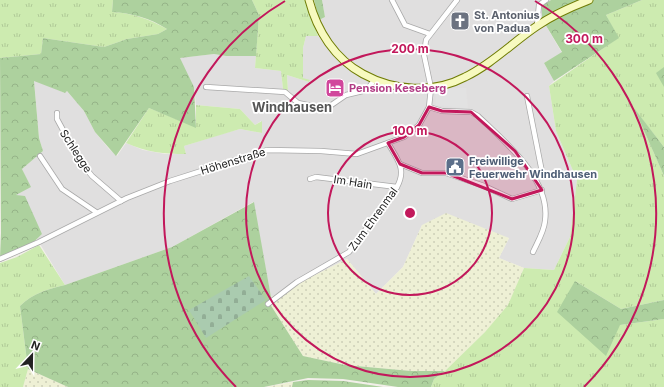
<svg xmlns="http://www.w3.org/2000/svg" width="664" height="387" viewBox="0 0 664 387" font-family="Inter,sans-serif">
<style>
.residential{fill:#e0dfdf}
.farmland{fill:url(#farmland-dots)}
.grass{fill:url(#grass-tufts)}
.forest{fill:url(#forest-crowns)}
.cemetery{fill:url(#cemetery-stones)}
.parking{fill:#e2e2e2}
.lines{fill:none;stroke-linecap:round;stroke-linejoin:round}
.street-casing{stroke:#a9a9a9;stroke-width:6}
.secondary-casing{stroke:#707d05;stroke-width:9}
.street{stroke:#fff;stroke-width:4.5}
.secondary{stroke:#f7fabf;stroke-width:7}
.marked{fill:#c2185b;fill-opacity:0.2;stroke:#c2185b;stroke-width:3;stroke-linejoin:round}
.ring{fill:none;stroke:#c2185b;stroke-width:2}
.labels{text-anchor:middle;stroke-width:3.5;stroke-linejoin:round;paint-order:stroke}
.worship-label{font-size:11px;font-weight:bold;fill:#5b616d;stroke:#fff;text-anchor:start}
.hotel-label{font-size:11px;font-weight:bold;fill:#b23c85;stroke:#fff;text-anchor:start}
.street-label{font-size:11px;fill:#222;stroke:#fff}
.service-label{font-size:11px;font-weight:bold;fill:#4e5e75;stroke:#fff;text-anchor:start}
.quarter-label{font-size:13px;font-weight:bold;fill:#555;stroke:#fff}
.centre{fill:#c2185b;stroke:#fff;stroke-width:2}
.ring-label{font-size:12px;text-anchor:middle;font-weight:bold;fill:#c2185b;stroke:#fff;stroke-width:3.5;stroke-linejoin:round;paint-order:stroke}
</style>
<defs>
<pattern id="farmland-dots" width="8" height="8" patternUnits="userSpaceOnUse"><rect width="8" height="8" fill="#eef0d5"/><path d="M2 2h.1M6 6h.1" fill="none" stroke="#ccceb7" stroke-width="1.8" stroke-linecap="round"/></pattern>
<pattern id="grass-tufts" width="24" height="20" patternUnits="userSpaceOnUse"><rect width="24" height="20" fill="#cdebb0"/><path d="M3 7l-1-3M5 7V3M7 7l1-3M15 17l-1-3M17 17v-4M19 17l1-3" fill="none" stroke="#b0c997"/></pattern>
<pattern id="forest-crowns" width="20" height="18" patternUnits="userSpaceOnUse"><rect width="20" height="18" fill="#add19e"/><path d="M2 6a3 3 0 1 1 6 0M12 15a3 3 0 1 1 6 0" fill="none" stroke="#95b388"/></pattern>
<pattern id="cemetery-stones" width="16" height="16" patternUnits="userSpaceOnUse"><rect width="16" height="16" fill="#aacbaf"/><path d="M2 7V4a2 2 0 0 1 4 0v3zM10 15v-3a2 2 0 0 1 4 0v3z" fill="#92ae96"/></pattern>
</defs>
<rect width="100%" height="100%" fill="#f2efe9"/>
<path class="residential" d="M322,0H551L542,6V19L562,53L544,63L554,81L549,86L556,131L577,180L570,237L554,270L524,268L499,258L509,238L422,225L403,267L376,294L347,259L271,297L253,202L172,247L65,285L37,239L42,234L15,195L30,187L22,169L43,151L39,138L34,80L65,93L67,91L84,111L95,132L109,149L117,156L126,143L143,150L165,154H186L184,146L222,134L240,129L262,133L261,121L255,125L240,109L196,105L194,87L179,58L214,54L226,56H256L255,68L281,71L283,89L288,91L287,75L309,82L303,78V48L306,36H318L340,62L319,20L325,17Z"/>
<g class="farmland">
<path d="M446,213L509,238L499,258L524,268L509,305L486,331L445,371H411L345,365L303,356L270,304L271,297L347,259L376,294L403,267L422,225Z"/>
<path d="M28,369L68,387H23Z"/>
<path d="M293,382L292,387H266Z"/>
</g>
<g class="grass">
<path d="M0,0H113L112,12C133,13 149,19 167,29L158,34L127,39L104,47L43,38L41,54L0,58Z"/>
<path d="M252,0H306L318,36H306L303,48V78L310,80L309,82L287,75L288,92L283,89L281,71L255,68L259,15Z"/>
<path d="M642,0H664V147L635,110L664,176V300L621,309L575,281L620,325L664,319V387H431L434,379L445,371L485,332L508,305L524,268L554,270L570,237L577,180L556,131L549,86L618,38L606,15Z"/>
<path d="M196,105L240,109L255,125L262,121V133L240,129L184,146L186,154C164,154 146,152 126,143L149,108L196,127Z"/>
<path d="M39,245L65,285C48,289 33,293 20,306L28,369L23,387H0V263L17,257Z"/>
</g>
<g class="forest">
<path d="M113,0H252L259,15L256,56H226L214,54L180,58L194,87L196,128L149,108L116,156L95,132L84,111L67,91L65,93L34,81L39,138L43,151L22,169L31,187L16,195L25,196L42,234C32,245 14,256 0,258L1,233L0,58L41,54L43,38L104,47L127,39L158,34L167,29C150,18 131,13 112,12Z"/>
<path d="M314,0H322L325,17L319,20Z"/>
<path d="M551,0H642L606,15L619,38L554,81L544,63L562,52L542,19V6Z"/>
<path d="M664,67V87L656,73Z"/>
<path d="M634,108L664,147V176Z"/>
<path d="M254,202L271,297L270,304L303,356L345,365L411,371H445L434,379L431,387H398L343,379L308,378L264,387H68L28,369L20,306C33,293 48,289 65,285L172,247Z"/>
<path d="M575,281L621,309L664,300V319L620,325L606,356L557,312Z"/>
<path d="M308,380L343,381L383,387H292L293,382Z"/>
</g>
<path class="cemetery" d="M249,276L266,300L206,338L189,310Z"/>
<path class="parking" d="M466,88L468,109L436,105L435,89Z"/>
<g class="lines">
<g class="street-casing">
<g id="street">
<path d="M392,0L405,25L430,34"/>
<path d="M537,26L539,5L546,0"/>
<path d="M206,87L285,92L298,103L321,108L330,106L346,95L367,90L374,80"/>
<path d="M527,96L542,172L534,178"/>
<path d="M429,107L442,111L471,112L478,116C505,142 551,179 545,221C544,232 537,243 533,252"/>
<path d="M57,113V119L80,161L92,176L121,201"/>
<path d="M40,156L62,189L96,212"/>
<path d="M400,164L422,173H446L484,186L512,199L542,190"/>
<path d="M310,179L316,177L397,187"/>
<path d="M0,259L39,242L127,198L170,181L267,150L321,151L357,154L404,137L419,125L429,107L431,88L424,55L426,40L457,0"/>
<path d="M268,304L297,282L349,252L397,187C407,169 397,159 388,143"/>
</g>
</g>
<g class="secondary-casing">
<path id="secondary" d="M309,0C317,31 335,59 363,74C394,91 433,94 465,77C492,64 513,42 537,26C553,15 571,7 589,0"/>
</g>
<use href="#street" class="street"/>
<use href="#secondary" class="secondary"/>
</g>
<path class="marked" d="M429,107L442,111L471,112L515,151L542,190L512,199L446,173H422L400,164L388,143L404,137L419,125Z"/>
<g class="ring">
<circle cx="410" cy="213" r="82"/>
<circle cx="410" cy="213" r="164"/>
<path d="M236 387A246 246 0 0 1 285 1M535 1A246 246 0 0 1 584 387"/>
</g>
<defs>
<g id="church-square" transform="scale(1)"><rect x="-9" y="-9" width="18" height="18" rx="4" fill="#6b7280" stroke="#fff"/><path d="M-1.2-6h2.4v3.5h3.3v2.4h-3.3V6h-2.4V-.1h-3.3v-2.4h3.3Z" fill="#fff"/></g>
<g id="hotel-square" transform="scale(1)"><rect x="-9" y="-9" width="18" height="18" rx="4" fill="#d1479c" stroke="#fff"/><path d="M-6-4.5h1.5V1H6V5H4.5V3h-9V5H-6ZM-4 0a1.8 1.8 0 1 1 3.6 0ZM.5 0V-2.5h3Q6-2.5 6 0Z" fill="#fff"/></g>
<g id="civic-square" transform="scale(1)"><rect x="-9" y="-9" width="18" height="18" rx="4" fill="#5c6f8a" stroke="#fff"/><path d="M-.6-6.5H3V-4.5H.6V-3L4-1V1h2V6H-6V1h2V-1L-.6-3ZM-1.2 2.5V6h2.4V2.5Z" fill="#fff"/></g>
</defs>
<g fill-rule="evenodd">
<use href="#church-square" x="460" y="21"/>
<use href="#hotel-square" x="335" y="88"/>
<use href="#civic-square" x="455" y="167"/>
</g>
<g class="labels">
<g class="worship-label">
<text x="474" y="19">St. Antonius<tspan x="474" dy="13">von Padua</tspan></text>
</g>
<g class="hotel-label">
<text x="349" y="92">Pension Keseberg</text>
</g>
<g class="street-label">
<text transform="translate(76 151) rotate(57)" y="4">Schlegge</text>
<text transform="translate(233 161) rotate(-17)" y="4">Höhenstraße</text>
<text transform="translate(353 182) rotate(9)" y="4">Im Hain</text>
<text transform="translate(373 219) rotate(-54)" y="4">Zum Ehrenmal</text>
</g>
<g class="service-label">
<text x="469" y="165">Freiwillige<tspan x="469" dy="13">Feuerwehr Windhausen</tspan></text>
</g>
<g class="quarter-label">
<text x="292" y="112">Windhausen</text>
</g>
</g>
<circle cx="410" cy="213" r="6" class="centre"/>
<g class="ring-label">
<text x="584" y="43">300 m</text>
<text x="410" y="53">200 m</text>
<text x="410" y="135">100 m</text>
</g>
<g transform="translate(32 355) rotate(22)" stroke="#ffffff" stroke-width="3" paint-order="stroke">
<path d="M0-3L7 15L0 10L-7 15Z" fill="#222222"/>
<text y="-6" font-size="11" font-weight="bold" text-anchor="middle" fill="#222222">N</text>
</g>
</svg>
